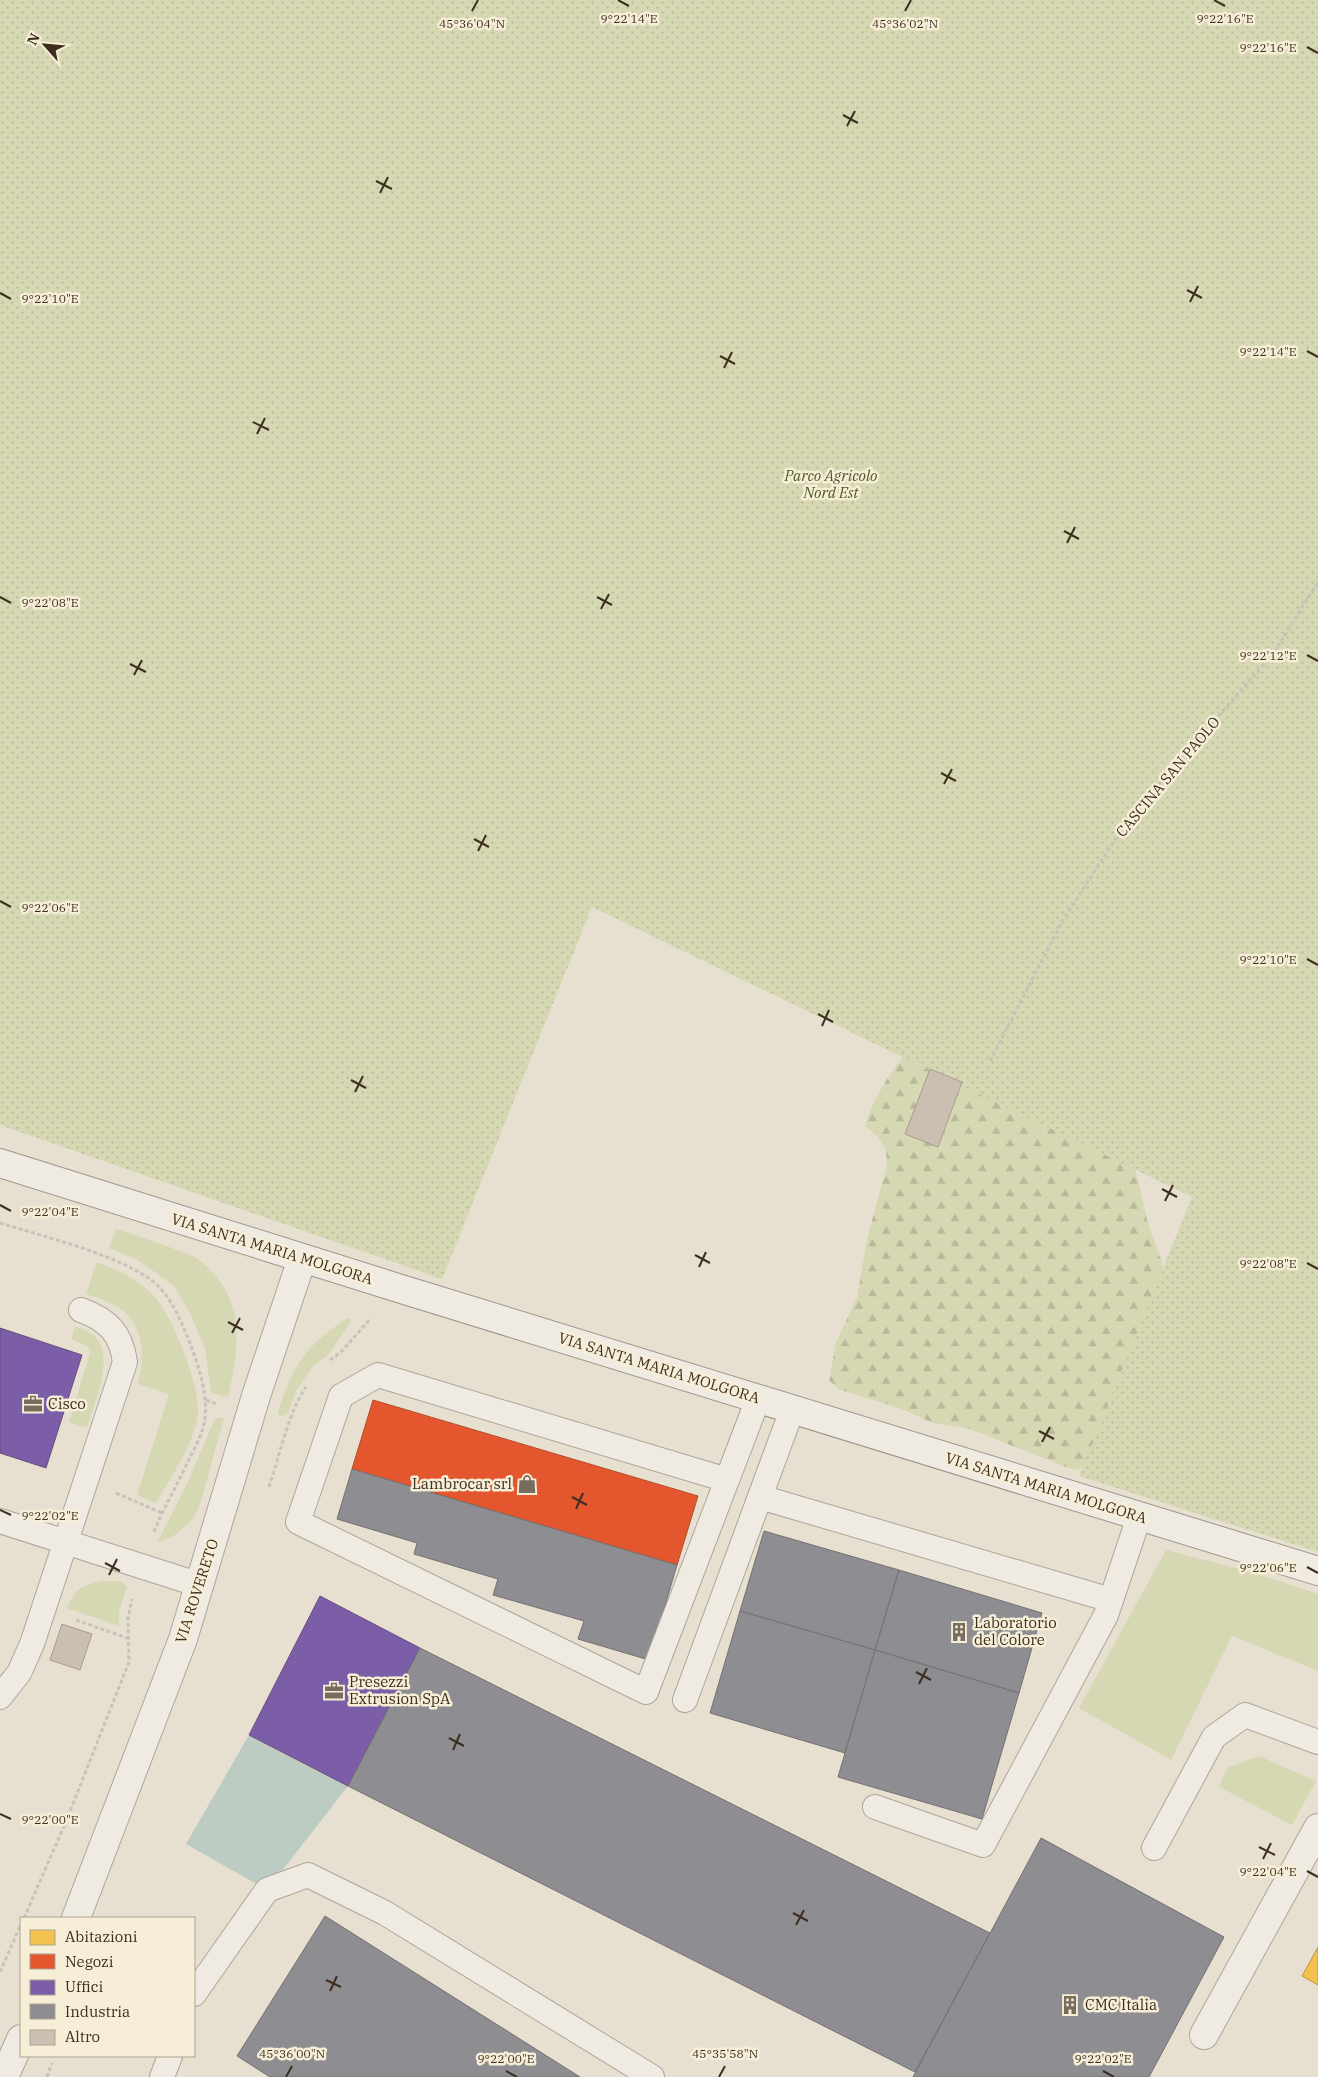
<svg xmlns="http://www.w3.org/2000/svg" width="1318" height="2077" viewBox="0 0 1318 2077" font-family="'IBM Plex Serif',serif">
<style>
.green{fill:#d6d7b3}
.forest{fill:url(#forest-firs)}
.park{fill:url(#park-dots)}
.water{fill:#bcccc2}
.homes{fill:#f2c14e;stroke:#bc9540}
.shops{fill:#e4572e;stroke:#b24b2a}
.offices{fill:#7b5ea7;stroke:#68507e}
.industry{fill:#8d8d92;stroke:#757070}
.building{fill:#cbbfb2;stroke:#a89c90}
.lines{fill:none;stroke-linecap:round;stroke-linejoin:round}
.lane-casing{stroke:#ada599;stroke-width:26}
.street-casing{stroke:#ada599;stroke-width:30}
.secondary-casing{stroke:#9c958a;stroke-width:30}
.path{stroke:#c8c2b9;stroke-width:3;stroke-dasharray:4 2.5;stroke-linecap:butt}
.lane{stroke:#efebe3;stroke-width:24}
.street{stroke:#efebe3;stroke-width:28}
.secondary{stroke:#efebe3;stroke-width:28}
.ticks{fill:none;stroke:#3d2e20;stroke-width:2}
.labels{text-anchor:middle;stroke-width:5;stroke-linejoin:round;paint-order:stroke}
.park-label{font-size:15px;font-style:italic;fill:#4d5a26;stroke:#f7eed8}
.street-label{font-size:15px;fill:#3d2e20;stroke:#f7eed8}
.poi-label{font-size:15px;fill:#3d2e20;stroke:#f7eed8;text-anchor:start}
.ticks-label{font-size:12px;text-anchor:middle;fill:#3d2e20;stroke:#f7eed8;stroke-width:5;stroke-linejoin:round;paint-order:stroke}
</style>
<defs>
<pattern id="forest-firs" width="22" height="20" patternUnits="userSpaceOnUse" patternTransform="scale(1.25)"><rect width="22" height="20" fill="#d6d7b3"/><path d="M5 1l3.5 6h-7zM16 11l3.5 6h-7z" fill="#b9b99a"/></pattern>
<pattern id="park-dots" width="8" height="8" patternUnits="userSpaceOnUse" patternTransform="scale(1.25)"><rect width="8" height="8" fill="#d6d7b3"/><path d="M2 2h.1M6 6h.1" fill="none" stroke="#b9b99a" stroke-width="1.8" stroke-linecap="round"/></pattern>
</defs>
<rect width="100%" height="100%" fill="#e7e0d1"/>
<g class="green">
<path d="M116,1229C138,1236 160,1243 182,1252C187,1254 195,1256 199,1260C246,1296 240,1345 228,1397L211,1393L205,1349L191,1315L174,1286L138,1260L109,1248Z"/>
<path d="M97,1262C118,1270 140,1280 155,1297C173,1318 201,1387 198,1414C195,1442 170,1479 156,1503L137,1495L169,1394L138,1384C144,1359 145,1328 122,1310C112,1302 98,1298 86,1294Z"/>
<path d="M348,1318L352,1319L350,1323L328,1355L313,1366L296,1391L288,1413L283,1416L279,1415L278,1412C293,1365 306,1345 348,1318Z"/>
<path d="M75,1326C81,1329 88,1331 93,1335C117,1355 94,1403 87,1428L69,1422L90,1353L88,1347L71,1339Z"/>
<path d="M215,1418H224L201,1501L194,1518L175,1535L157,1543L188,1482Z"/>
<path d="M1166,1550L1255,1573L1318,1594V1671L1232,1636L1171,1760L1079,1708Z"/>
<path d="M102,1581H121L127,1587L119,1611V1626L67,1608C77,1586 79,1587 102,1581Z"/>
<path d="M1259,1756L1316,1781L1292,1825L1219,1787L1227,1768Z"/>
</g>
<path class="forest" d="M912,1048L1132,1155L1148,1223L1165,1271L1091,1466L1074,1470L967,1428L933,1423L902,1409L838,1389L829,1380L836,1342L857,1298L867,1239L887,1165L886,1149L877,1136L865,1126C874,1097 891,1069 912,1048Z"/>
<path class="park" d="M0,0H1318V1552L1079,1476L1192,1197L592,907L442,1279L0,1125Z"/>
<path class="water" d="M249,1735L348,1786L267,1890L186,1844Z"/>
<path class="homes" d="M1318,1947V1985L1302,1976Z"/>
<path class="shops" d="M373,1400L698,1496L677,1565L352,1469Z"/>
<g class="offices">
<path d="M0,1328L82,1355L46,1468L0,1453Z"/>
<path d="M320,1596L420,1648L348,1786L249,1735Z"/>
</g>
<g class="industry">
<path d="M352,1469L677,1565L649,1660L578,1639L584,1621L493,1595L498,1579L414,1554L417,1543L337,1519Z"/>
<path d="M764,1531L899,1570L875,1650L740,1611Z"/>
<path d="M899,1570L1042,1613L1019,1693L875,1650Z"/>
<path d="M740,1611L875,1650L845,1753L710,1713Z"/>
<path d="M420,1648L990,1933L915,2072L348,1786Z"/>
<path d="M875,1650L1019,1693L982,1819L838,1777Z"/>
<path d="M1041,1838L1224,1937L1149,2077H913Z"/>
<path d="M325,1916L580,2077H270L237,2056Z"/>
</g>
<g class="building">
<path d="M930,1069L962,1082L938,1147L905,1134Z"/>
<path d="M62,1624L92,1634L80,1670L50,1660Z"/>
</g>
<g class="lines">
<g class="lane-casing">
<g id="lane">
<path d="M727,1480L378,1375L341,1396L298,1522L646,1692L758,1399"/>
<path d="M760,1497L1111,1600"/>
<path d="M0,1521L200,1585"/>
<path d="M0,1697L19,1673L32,1644L125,1362C121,1333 108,1320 81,1310"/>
<path d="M685,1700L792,1410"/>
<path d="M875,1807L983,1845L1106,1615L1139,1517"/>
<path d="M1154,1848L1214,1737L1245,1715L1318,1742"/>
<path d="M194,1994L267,1890L308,1875L385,1913L652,2077"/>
<path d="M162,2077L170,2056"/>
</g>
</g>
<g class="street-casing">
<g id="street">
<path d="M76,1918L183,1639L256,1396L302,1259"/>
<path d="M1204,2035L1318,1828"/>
<path d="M4,2077L21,2039"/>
</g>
</g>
<g class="secondary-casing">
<path id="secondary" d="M0,1163L398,1288L1318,1571"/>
</g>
<g class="path">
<path d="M990,1061L1063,920L1129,818L1273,654L1318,582"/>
<path d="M0,1223C41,1236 134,1258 161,1289C175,1305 183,1326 191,1346C200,1370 209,1398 204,1424C202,1434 196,1446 191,1455C179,1482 164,1507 153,1534"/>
<path d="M330,1360L341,1352L371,1318"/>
<path d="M206,1400L217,1404"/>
<path d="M269,1487C279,1457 289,1411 306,1387"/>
<path d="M116,1493L162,1513"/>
<path d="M76,1620L130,1639"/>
<path d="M24,1918L65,1824L129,1662L128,1618L132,1599"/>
<path d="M0,1972L21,1924"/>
<path d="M47,2077L52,2063"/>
</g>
<use href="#lane" class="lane"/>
<use href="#street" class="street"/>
<use href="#secondary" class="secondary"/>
</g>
<path class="ticks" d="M618,0L629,6M1214,0L1225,6M472,11L478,0M905,11L911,0M1307,47L1318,53M843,115L858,123M847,126L855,111M376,181L392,189M380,193L388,177M1187,290L1202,298M0,293L11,299M1190,302L1198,286M1307,351L1318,357M720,356L735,364M724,368L732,352M253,422L269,430M257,434L265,418M1064,531L1079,539M1067,543L1075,527M0,597L11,603M597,597L612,605M601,609L609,594M1307,655L1318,661M130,664L146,672M134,675L142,660M941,773L956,781M944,784L952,769M474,839L489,847M478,851L486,835M0,901L11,907M1307,959L1318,965M818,1014L833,1022M822,1026L829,1010M351,1080L366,1088M355,1092L363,1076M1162,1189L1177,1197M1165,1201L1173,1185M0,1205L11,1211M695,1255L710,1263M1307,1263L1318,1269M699,1267L706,1252M228,1322L243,1330M232,1333L240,1318M1039,1431L1054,1439M1042,1442L1050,1427M572,1497L587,1505M576,1509L583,1493M0,1510L11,1515M105,1563L120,1571M1307,1567L1318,1573M109,1575L117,1559M916,1672L931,1680M919,1684L927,1668M449,1738L464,1746M453,1750L460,1734M0,1814L11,1819M1259,1847L1275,1855M1263,1859L1271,1843M1307,1871L1318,1877M793,1913L808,1921M796,1925L804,1910M326,1980L341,1987M330,1991L337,1976M506,2071L517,2077M1103,2071L1114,2077M286,2077L292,2066M719,2077L725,2066"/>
<defs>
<g id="office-bare" transform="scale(1.5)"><path d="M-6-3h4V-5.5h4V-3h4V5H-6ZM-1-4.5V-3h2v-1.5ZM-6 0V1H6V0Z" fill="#786c5e" stroke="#f7eed8" stroke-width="2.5" paint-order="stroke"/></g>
<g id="shop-bare" transform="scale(1.5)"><path d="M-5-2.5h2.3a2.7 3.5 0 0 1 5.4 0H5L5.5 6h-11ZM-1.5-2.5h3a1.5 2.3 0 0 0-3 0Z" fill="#786c5e" stroke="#f7eed8" stroke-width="2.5" paint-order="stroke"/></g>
<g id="building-bare" transform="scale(1.5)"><path d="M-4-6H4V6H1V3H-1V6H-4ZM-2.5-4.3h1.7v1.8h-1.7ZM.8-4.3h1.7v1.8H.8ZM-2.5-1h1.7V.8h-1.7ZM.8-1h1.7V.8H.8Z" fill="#786c5e" stroke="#f7eed8" stroke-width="2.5" paint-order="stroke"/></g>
</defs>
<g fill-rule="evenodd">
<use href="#office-bare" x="33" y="1404"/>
<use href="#shop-bare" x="527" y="1484"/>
<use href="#building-bare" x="959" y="1632"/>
<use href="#office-bare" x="334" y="1691"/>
<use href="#building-bare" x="1070" y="2005"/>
</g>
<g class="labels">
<g class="park-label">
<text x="831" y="481">Parco Agricolo<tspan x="831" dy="17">Nord Est</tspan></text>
</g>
<g class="street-label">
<text transform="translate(1168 777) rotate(-50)" y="5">CASCINA SAN PAOLO</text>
<text transform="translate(272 1249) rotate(17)" y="5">VIA SANTA MARIA MOLGORA</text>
<text transform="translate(659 1368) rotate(17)" y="5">VIA SANTA MARIA MOLGORA</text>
<text transform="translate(1046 1488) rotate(17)" y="5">VIA SANTA MARIA MOLGORA</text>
<text transform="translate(197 1591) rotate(-72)" y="5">VIA ROVERETO</text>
</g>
<g class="poi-label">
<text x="48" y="1409">Cisco</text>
<text x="512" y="1489" text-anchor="end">Lambrocar srl</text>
<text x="974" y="1628">Laboratorio<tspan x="974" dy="17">del Colore</tspan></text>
<text x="349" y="1687">Presezzi<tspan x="349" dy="17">Extrusion SpA</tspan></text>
<text x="1085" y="2010">CMC Italia</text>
</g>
</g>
<g class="ticks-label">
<text x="629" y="23">9°22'14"E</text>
<text x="1225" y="23">9°22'16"E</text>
<text x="472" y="28">45°36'04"N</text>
<text x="905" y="28">45°36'02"N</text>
<text x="1268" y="52">9°22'16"E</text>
<text x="50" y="303">9°22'10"E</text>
<text x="1268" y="356">9°22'14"E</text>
<text x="50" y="607">9°22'08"E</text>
<text x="1268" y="660">9°22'12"E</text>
<text x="50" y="912">9°22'06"E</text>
<text x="1268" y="964">9°22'10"E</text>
<text x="50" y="1216">9°22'04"E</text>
<text x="1268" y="1268">9°22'08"E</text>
<text x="50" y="1520">9°22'02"E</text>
<text x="1268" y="1572">9°22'06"E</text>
<text x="50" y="1824">9°22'00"E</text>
<text x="1268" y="1876">9°22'04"E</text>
<text x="292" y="2058">45°36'00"N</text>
<text x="725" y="2058">45°35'58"N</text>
<text x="506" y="2063">9°22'00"E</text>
<text x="1103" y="2063">9°22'02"E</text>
</g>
<rect x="20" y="1917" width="175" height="140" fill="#f7eed8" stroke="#ada18e"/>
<rect x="30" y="1930" width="25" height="15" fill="#f2c14e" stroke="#ada18e"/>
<text x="65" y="1942" font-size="15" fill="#3d2e20">Abitazioni</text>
<rect x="30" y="1954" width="25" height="15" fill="#e4572e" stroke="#ada18e"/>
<text x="65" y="1967" font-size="15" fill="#3d2e20">Negozi</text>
<rect x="30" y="1980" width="25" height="15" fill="#7b5ea7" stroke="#ada18e"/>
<text x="65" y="1992" font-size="15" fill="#3d2e20">Uffici</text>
<rect x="30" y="2004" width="25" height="15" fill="#8d8d92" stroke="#ada18e"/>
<text x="65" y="2017" font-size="15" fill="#3d2e20">Industria</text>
<rect x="30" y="2030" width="25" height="15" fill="#cbbfb2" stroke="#ada18e"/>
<text x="65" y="2042" font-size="15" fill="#3d2e20">Altro</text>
<g transform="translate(45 45) rotate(297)" stroke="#f7eed8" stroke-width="4" paint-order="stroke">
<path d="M0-4L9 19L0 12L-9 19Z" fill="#3d2e20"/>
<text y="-8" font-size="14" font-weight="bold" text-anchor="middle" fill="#3d2e20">N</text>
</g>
</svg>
